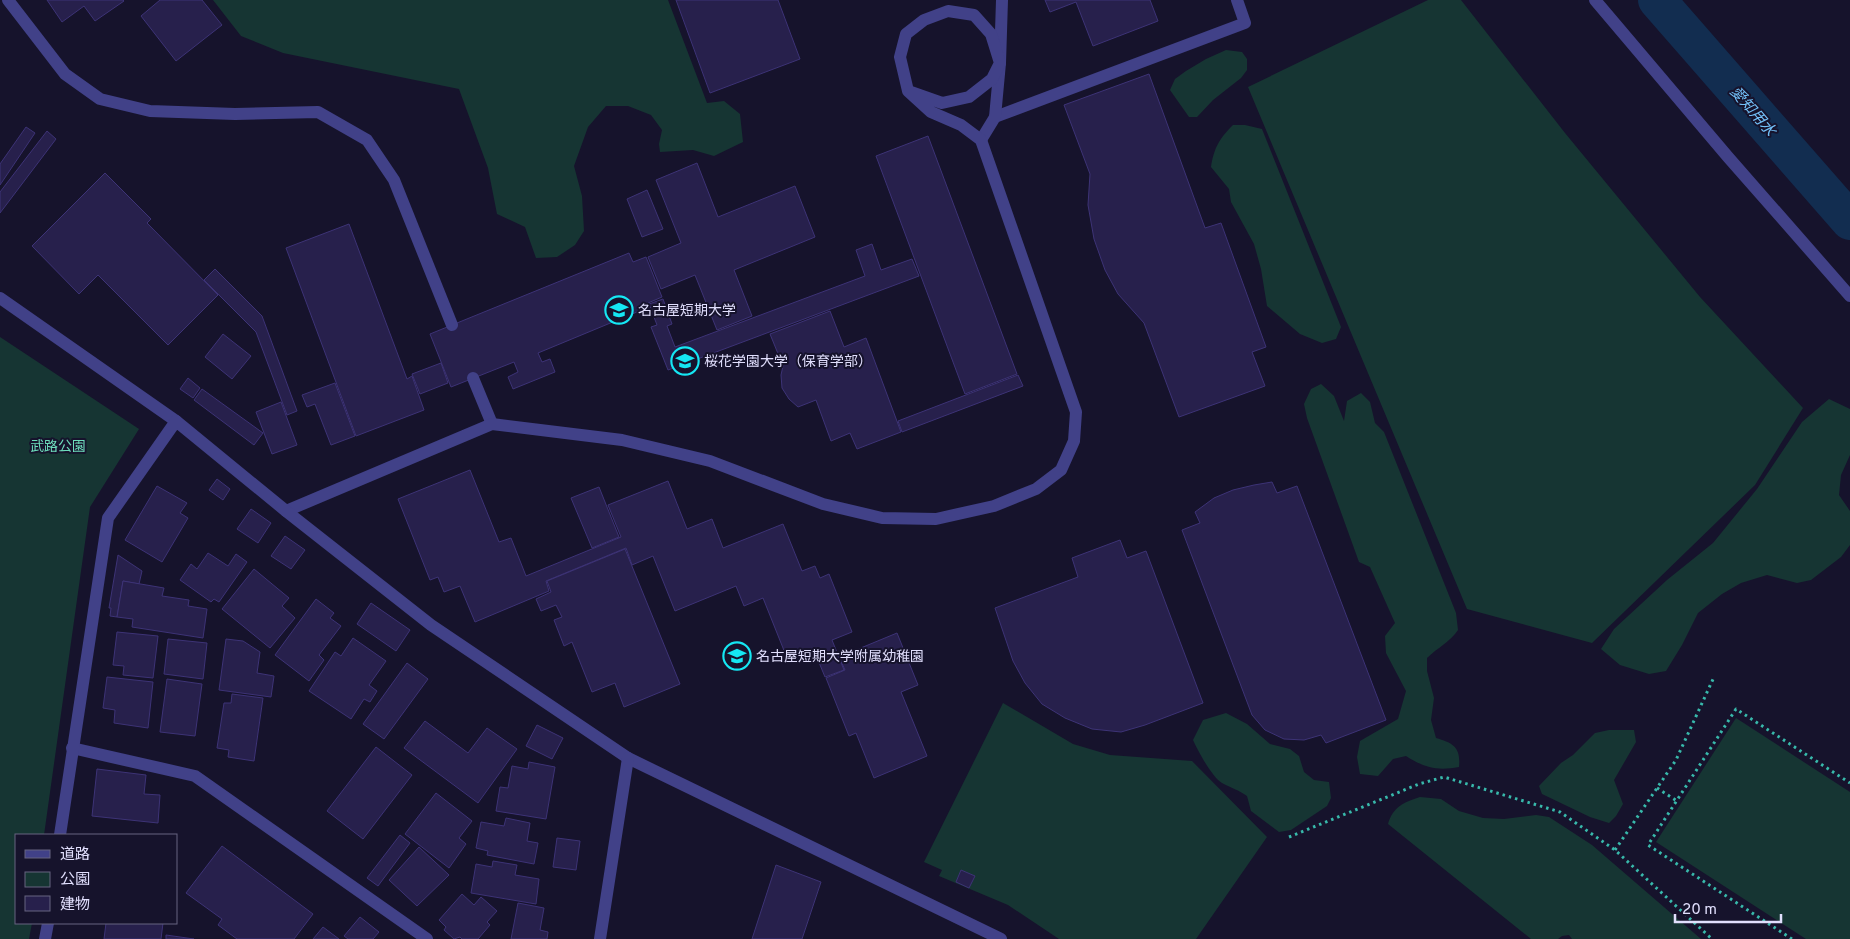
<svg xmlns="http://www.w3.org/2000/svg" width="1850" height="939" viewBox="0 0 1850 939" font-family="Overpass,'Noto Sans JP',sans-serif">
<style>
.green{fill:#163533}
.lines{fill:none;stroke-linecap:round;stroke-linejoin:round}
.canal{stroke:#122d50;stroke-width:38}
.building{fill:#27204c;stroke:#3d3376}
.path{stroke:#38b9ab;stroke-width:3;stroke-dasharray:2.5 4;stroke-linecap:butt}
.service{stroke:#414188;stroke-width:12}
.minor{stroke:#414188;stroke-width:12}
.labels{text-anchor:middle;stroke-width:4;stroke-linejoin:round;paint-order:stroke}
.poi-label{font-size:14px;fill:#e1dffd;stroke:#16132c;text-anchor:start}
.park-label{font-size:14px;fill:#6ddcbb;stroke:#16132c}
.water-label{font-size:15px;font-style:italic;fill:#73c0f8;stroke:#16132c}
</style>
<rect width="100%" height="100%" fill="#16132c"/>
<g class="green">
<path d="M213,0H668L707,103L724,101L740,114L743,142L714,156L693,150L660,152L659,144L662,130L651,115L628,106H606L588,127L574,166L582,196L584,231L575,245L557,257L536,258L525,227L497,214L488,168L459,89L283,53L241,36Z"/>
<path d="M1428,0H1461L1565,133L1700,297L1803,408L1755,485L1592,643L1467,609L1248,87Z"/>
<path d="M1226,50L1242,52L1247,59V70L1241,78L1213,100L1197,117H1189L1170,90L1175,79L1186,71L1206,59Z"/>
<path d="M1233,125H1245L1262,129L1341,327L1336,339L1322,343L1300,334L1267,306L1261,269L1254,244L1231,202L1229,189L1211,167C1214,148 1219,139 1233,125Z"/>
<path d="M0,337L139,429L90,507L44,835H16V923H32L29,939H0Z"/>
<path d="M1321,384L1334,396L1344,421L1347,401L1361,393L1370,402L1375,423L1384,432L1456,613L1458,630C1450,642 1437,648 1427,658V671L1434,698L1431,720L1436,738C1453,743 1461,747 1459,767C1437,771 1425,768 1406,756L1393,759L1378,776L1360,774L1357,757L1360,741L1398,719L1406,691L1386,653L1385,636L1395,623L1370,567L1359,562L1307,418L1304,404L1311,389Z"/>
<path d="M1829,399L1850,409V455L1841,475L1839,495L1850,511V545L1841,557L1811,580L1797,583L1767,575L1741,583L1722,594L1698,613L1682,645L1666,671L1649,674L1620,665L1601,649L1614,629L1667,580L1713,543L1757,489L1802,422Z"/>
<path d="M1003,703L1073,744L1110,755L1192,761L1267,837L1196,939H1059L1008,905L939,876L942,870L924,862Z"/>
<path d="M1226,713L1247,724L1270,744L1290,749L1299,756L1304,772L1314,780L1329,782L1331,798L1327,806L1291,830L1279,832L1251,811L1247,796C1239,790 1231,788 1222,783C1212,777 1198,751 1193,740L1203,720Z"/>
<path d="M1736,718L1850,792V939H1806L1656,842Z"/>
<path d="M1609,730H1634L1636,742L1614,780L1623,804L1616,816L1609,823L1590,817L1542,794L1539,786L1561,763L1573,755L1595,733Z"/>
<path d="M1420,797L1441,799L1459,811L1483,818L1504,819L1536,815L1549,817L1592,845L1701,939H1572L1569,935L1562,936L1558,939H1531L1388,824C1393,807 1404,802 1420,797Z"/>
</g>
<g class="lines">
<path class="canal" d="M1657,0L1850,221"/>
</g>
<g class="building">
<path d="M47,0H123L124,1L95,21L84,6L62,22Z"/>
<path d="M160,0H202L222,25L176,61L141,16Z"/>
<path d="M676,0H778L800,59L710,93Z"/>
<path d="M1045,0H1150L1158,21L1093,46L1076,2L1050,12Z"/>
<path d="M1149,74L1205,228L1221,223L1266,347L1252,352L1265,386L1179,417L1144,323L1118,294L1105,270L1094,239L1088,205L1090,174L1064,105Z"/>
<path d="M26,127L35,133L0,185V164Z"/>
<path d="M47,131L56,139L0,213V192Z"/>
<path d="M928,136L1017,374L965,394L876,156Z"/>
<path d="M697,163L718,217L795,186L815,237L734,270L752,316L717,330L695,275L661,289L648,257L681,243L656,180Z"/>
<path d="M105,173L151,219L147,223L218,295L168,345L98,275L79,294L32,246Z"/>
<path d="M647,190L663,229L642,237L627,199Z"/>
<path d="M349,224L407,379L412,376L424,410L356,436L286,248Z"/>
<path d="M872,244L881,270L912,259L919,276L668,370L651,327L657,325L649,304L663,299L672,324L667,326L675,347L865,276L856,250Z"/>
<path d="M629,253L633,262L646,257L662,297L648,303L649,307L538,353L542,362L550,359L555,372L513,389L508,377L518,372L514,362L451,387L430,334Z"/>
<path d="M215,269L262,316L297,411L287,415L256,332L204,280Z"/>
<path d="M830,311L844,347L866,338L901,432L857,449L850,433L831,441L816,400L798,407L789,399L782,388L781,375L783,366L770,334Z"/>
<path d="M223,334L251,356L232,379L205,357Z"/>
<path d="M441,363L448,383L420,394L412,374Z"/>
<path d="M1018,375L1023,386L902,432L898,421Z"/>
<path d="M188,378L200,388L193,398L180,389Z"/>
<path d="M335,383L355,436L331,445L315,404L307,407L302,395Z"/>
<path d="M202,389L263,433L254,445L194,400Z"/>
<path d="M281,402L297,445L272,454L256,412Z"/>
<path d="M470,470L499,542L511,538L526,576L621,537L608,505L668,481L687,529L712,519L723,548L783,524L802,571L815,566L820,578L829,574L852,632L832,640L844,670L825,677L813,648L787,658L763,598L744,606L736,586L675,611L653,556L632,565L626,548L546,581L549,591L475,622L460,586L444,592L438,577L430,580L398,499Z"/>
<path d="M217,479L230,489L223,500L209,490Z"/>
<path d="M1272,482L1277,493L1297,486L1386,720L1326,743L1321,735L1304,740L1284,739L1265,730L1252,715L1182,530L1200,523L1195,512L1214,498L1233,490L1254,485Z"/>
<path d="M157,486L187,503L180,513L188,518L162,562L125,540Z"/>
<path d="M599,487L619,537L592,548L571,498Z"/>
<path d="M251,509L271,523L258,543L237,529Z"/>
<path d="M285,536L305,550L291,569L271,556Z"/>
<path d="M1120,540L1127,558L1146,551L1203,703L1145,725L1121,732L1092,729L1065,718L1042,704L1025,683L1013,661L995,608L1078,577L1072,558Z"/>
<path d="M625,549L680,684L624,707L615,683L592,692L572,642L564,646L554,620L562,617L556,605L541,611L536,599L551,592L547,581Z"/>
<path d="M208,553L228,566L236,554L247,562L219,602L214,599L211,602L180,580L191,564L197,569Z"/>
<path d="M118,555L142,571L139,584L123,581L117,617L110,616L111,608H109Z"/>
<path d="M254,569L289,598L282,606L295,618L270,648L222,609Z"/>
<path d="M123,581L164,588L162,596L189,600L188,606L207,609L203,638L132,627L133,619L117,617Z"/>
<path d="M316,599L334,613L330,618L341,626L319,655L324,660L309,681L275,655Z"/>
<path d="M371,603L410,630L396,651L357,624Z"/>
<path d="M117,632L158,636L153,678L123,675L124,666L113,665Z"/>
<path d="M897,633L918,685L901,692L927,756L874,778L856,733L849,736L826,678L845,670L839,657Z"/>
<path d="M353,638L386,661L369,685L377,691L370,702L364,699L351,719L309,691L335,652L341,656Z"/>
<path d="M168,639L207,643L203,679L164,674Z"/>
<path d="M226,639L243,641L260,652L257,673L274,676L271,697L219,690Z"/>
<path d="M407,663L428,679L384,739L363,724Z"/>
<path d="M107,677L153,682L148,728L114,723L115,710L103,708Z"/>
<path d="M167,679L202,684L195,736L160,732Z"/>
<path d="M232,694L263,698L254,761L228,757L229,750L217,748L224,703H231Z"/>
<path d="M425,721L468,753L487,728L517,749L478,803L404,748Z"/>
<path d="M537,725L563,738L552,759L526,746Z"/>
<path d="M376,747L412,775L363,839L327,811Z"/>
<path d="M529,762L555,767L546,819L496,811L500,787L508,788L512,766L528,769Z"/>
<path d="M97,769L146,775L144,794L160,795L158,823L92,816Z"/>
<path d="M436,793L472,821L459,838L466,844L449,868L405,834Z"/>
<path d="M506,818L530,823L527,841L538,843L534,864L487,855L488,851L476,848L481,822L504,826Z"/>
<path d="M400,835L410,843L378,886L367,878Z"/>
<path d="M557,838L580,841L576,870L553,867Z"/>
<path d="M222,846L313,914L294,939H237L218,925L222,919L186,893Z"/>
<path d="M419,847L449,875L417,906L389,880Z"/>
<path d="M493,861L517,865L515,875L539,879L536,904L471,893L476,864L492,867Z"/>
<path d="M776,865L821,882L802,939H752Z"/>
<path d="M961,870L975,876L969,888L956,882Z"/>
<path d="M462,894L474,905L481,897L497,911L487,922L490,925L478,939H462L460,937L454,939L444,930L446,927L439,920Z"/>
<path d="M518,903L544,908L540,930L548,932L547,939H511Z"/>
<path d="M360,917L379,932L373,939H348L344,936Z"/>
<path d="M106,923H163L161,939H104Z"/>
<path d="M323,927L339,939H313Z"/>
<path d="M166,935L194,939H166Z"/>
</g>
<g class="lines">
<g class="path">
<path d="M1657,788L1677,801"/>
<path d="M1289,837L1419,784L1444,777L1560,812L1615,850L1712,939"/>
<path d="M1615,850L1676,760L1714,677"/>
<path d="M1792,939L1648,845L1736,709L1850,783"/>
</g>
<g class="service">
<path d="M8,0L65,74L100,99L150,111L235,114L318,112L367,140L394,180L452,325"/>
<path d="M995,117L1245,23L1237,0"/>
<path d="M981,140L995,117L1000,63L1002,0"/>
<path d="M473,378L492,424"/>
<path d="M286,511L492,424L622,440L710,461L823,504L882,518L936,519L994,506L1036,489L1061,470L1074,441L1076,412L981,140L961,125L931,112L908,91L900,57L906,34L924,20L948,11L974,15L991,34L1000,63L992,79L969,97L942,103L908,91"/>
</g>
<g class="minor">
<path d="M1595,0L1728,157L1850,296"/>
<path d="M0,298L176,421"/>
<path d="M72,748L195,776L427,939"/>
<path d="M60,835L108,518L176,421L286,511L431,625L628,758L1001,939"/>
<path d="M45,939L48,923"/>
<path d="M600,939L628,758"/>
</g>
</g>
<defs>
<g id="university-ring" transform="scale(1.4375)"><circle r="9.5" fill="#16132c" stroke="#15e7f3" stroke-width="1.5"/><path d="M0-5L7-2L0 1L-7-2ZM-4 1L0 2.5L4 1V4Q0 6-4 4Z" fill="#15e7f3"/></g>
<g id="school-ring" transform="scale(1.4375)"><circle r="9.5" fill="#16132c" stroke="#15e7f3" stroke-width="1.5"/><path d="M0-5L7-2L0 1L-7-2ZM-4 1L0 2.5L4 1V4Q0 6-4 4Z" fill="#15e7f3"/></g>
</defs>
<g fill-rule="evenodd">
<use href="#university-ring" x="619" y="310"/>
<use href="#university-ring" x="685" y="361"/>
<use href="#school-ring" x="737" y="656"/>
</g>
<g class="labels">
<g class="poi-label">
<text x="638" y="315">名古屋短期大学</text>
<text x="704" y="366">桜花学園大学（保育学部）</text>
<text x="756" y="661">名古屋短期大学附属幼稚園</text>
</g>
<g class="park-label">
<text x="58" y="451">武路公園</text>
</g>
<g class="water-label">
<text transform="translate(1753 111) rotate(49)" y="5">愛知用水</text>
</g>
</g>
<rect x="15" y="834" width="162" height="90" fill="#16132c" stroke="#676580"/>
<rect x="25" y="850" width="25" height="8" fill="#414188" stroke="#676580"/>
<text x="60" y="859" font-size="15" fill="#e1dffd">道路</text>
<rect x="25" y="872" width="25" height="15" fill="#163533" stroke="#676580"/>
<text x="60" y="884" font-size="15" fill="#e1dffd">公園</text>
<rect x="25" y="896" width="25" height="15" fill="#27204c" stroke="#676580"/>
<text x="60" y="909" font-size="15" fill="#e1dffd">建物</text>
<path d="M1675 914v8h106v-8" fill="none" stroke="#e1dffd" stroke-width="2.5"/>
<text x="1682" y="914" font-size="15" fill="#e1dffd" stroke="#16132c" stroke-width="4" paint-order="stroke">20 m</text>
</svg>
